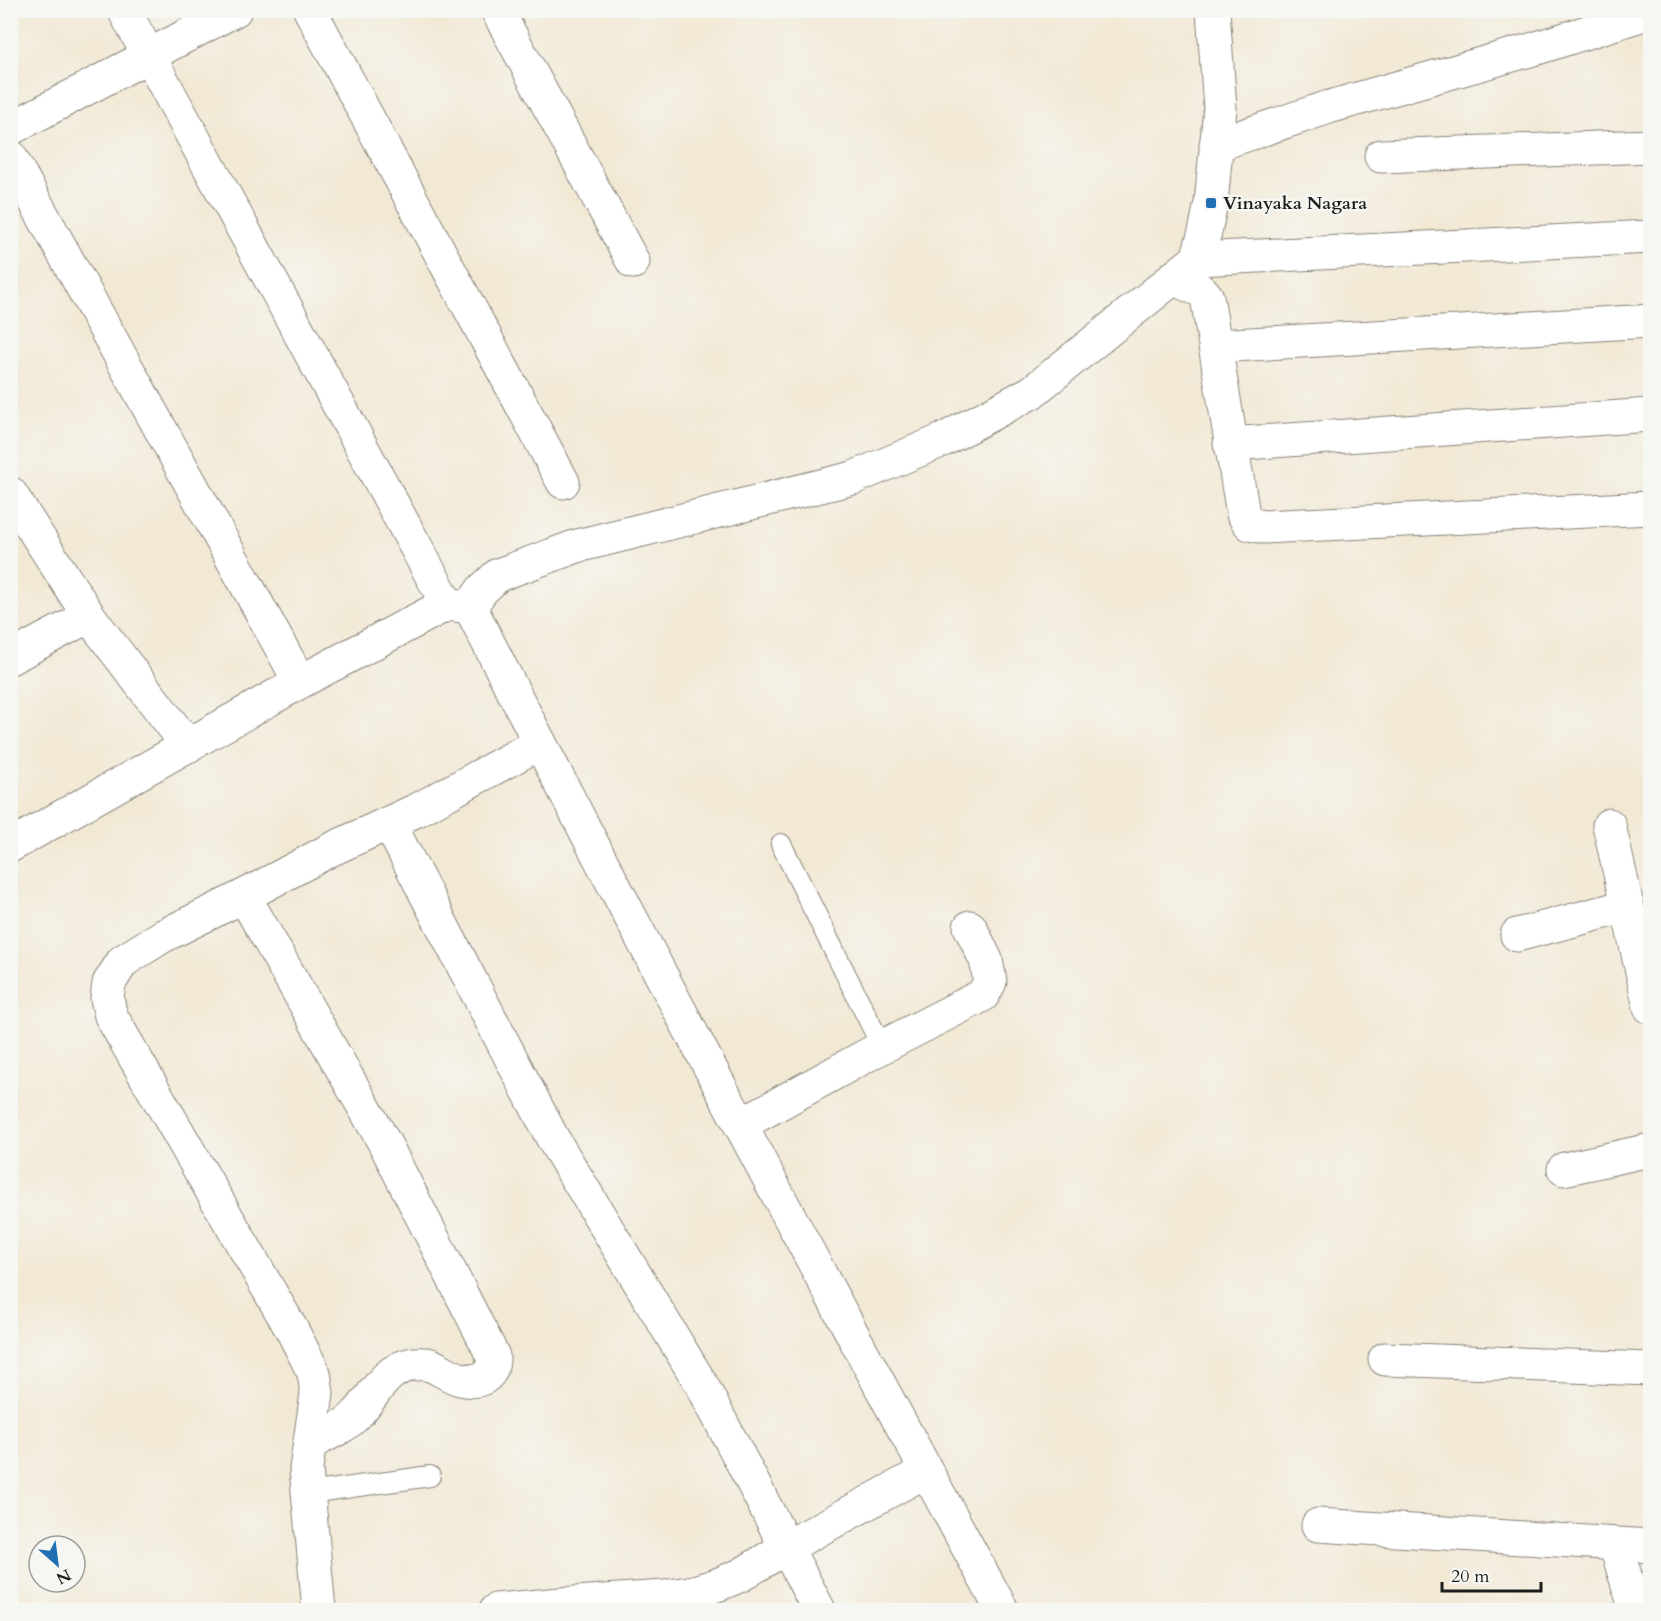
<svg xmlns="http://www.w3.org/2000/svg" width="1661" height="1621" viewBox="0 0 1661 1621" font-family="Cardo,serif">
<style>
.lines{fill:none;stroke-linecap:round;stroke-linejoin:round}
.lane-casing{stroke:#878278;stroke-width:22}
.street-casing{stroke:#878278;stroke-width:35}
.secondary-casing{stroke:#878278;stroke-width:35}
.lane{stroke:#fff;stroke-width:20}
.street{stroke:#fff;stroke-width:33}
.secondary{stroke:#fff;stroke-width:33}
.poi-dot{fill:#1f6fb2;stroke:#f6f6f2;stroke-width:2}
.labels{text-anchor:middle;stroke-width:5;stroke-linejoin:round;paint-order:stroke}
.poi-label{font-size:18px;font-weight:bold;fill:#1c1c1c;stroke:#f6f6f2;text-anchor:start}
</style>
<rect width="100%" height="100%" fill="#f6f6f2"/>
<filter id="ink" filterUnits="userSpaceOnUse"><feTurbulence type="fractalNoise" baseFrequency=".0167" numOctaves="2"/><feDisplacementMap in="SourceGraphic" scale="12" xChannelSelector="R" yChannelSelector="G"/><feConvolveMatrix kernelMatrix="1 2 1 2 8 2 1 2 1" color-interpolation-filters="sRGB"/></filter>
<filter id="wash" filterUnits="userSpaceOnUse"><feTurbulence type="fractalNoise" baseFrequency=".008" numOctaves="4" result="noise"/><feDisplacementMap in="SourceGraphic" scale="24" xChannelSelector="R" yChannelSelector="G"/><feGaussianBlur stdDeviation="1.35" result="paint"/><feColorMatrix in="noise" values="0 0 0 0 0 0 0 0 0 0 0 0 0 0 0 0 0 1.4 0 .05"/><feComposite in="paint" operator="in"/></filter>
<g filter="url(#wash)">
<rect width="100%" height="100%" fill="#f2e9d5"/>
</g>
<g filter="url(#ink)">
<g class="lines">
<g class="lane-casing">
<g id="lane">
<path d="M781,844L882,1047"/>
<path d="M309,1493L430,1476"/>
</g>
</g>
<g class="street-casing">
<g id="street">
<path d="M124,10L447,604"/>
<path d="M310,10L563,482"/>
<path d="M497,10L633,262"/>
<path d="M10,129L235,10"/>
<path d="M1216,145L1329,107L1537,48L1650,12"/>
<path d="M10,156L300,682"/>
<path d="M1381,156L1650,146"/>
<path d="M1197,259L1650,237"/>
<path d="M1172,278L1202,291L1207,297L1243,514L1250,524L1263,527L1650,508"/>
<path d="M1216,346L1650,321"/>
<path d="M1230,444L1650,415"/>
<path d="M10,493L89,616L188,746"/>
<path d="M10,658L89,616"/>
<path d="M389,823L553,1139L703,1387L819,1610"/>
<path d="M1609,825L1650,1007"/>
<path d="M10,846L300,682L447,604L468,607"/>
<path d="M244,896L385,1144L493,1356C494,1377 480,1384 460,1379C450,1376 440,1369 431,1365C425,1363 418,1364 413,1364C383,1369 375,1396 356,1415C344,1428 325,1435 310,1443"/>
<path d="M1517,935L1627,906"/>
<path d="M740,1125L882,1047L983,995L990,982L986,960L970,927"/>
<path d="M1564,1169L1650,1150"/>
<path d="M1385,1359L1650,1369"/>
<path d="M1318,1525L1650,1546"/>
<path d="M1615,1544L1636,1610"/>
<path d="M319,1610L306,1469L317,1393L314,1373L292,1330L111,1016L107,998L109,983L123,961L163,936L244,896L330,850L419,809L540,743"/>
<path d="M496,1610L560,1604L664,1597L694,1592L717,1585L741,1575L785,1548L926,1471"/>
</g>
</g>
<g class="secondary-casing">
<path id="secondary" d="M1002,1610C821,1278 642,944 470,607L482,590L498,575L577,546L853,478L943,440L1032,392L1197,259L1205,232L1211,203L1220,108L1213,10"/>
</g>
<use href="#lane" class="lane"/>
<use href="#street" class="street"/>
<use href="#secondary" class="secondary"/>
</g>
</g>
<rect class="poi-dot" x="1205" y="197" width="12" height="12" rx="3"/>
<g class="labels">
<g class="poi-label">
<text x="1223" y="209">Vinayaka Nagara</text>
</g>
</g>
<rect width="1661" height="1621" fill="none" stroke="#f6f6f2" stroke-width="36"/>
<g transform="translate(57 1564) rotate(152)"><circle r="28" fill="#f6f6f2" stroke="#9f9f9c" stroke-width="1.5"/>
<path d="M0-4.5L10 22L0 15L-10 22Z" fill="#1f6fb2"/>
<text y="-9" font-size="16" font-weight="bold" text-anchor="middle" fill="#1c1c1c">N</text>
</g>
<path d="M1442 1582v9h99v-9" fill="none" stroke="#1c1c1c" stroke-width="3"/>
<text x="1451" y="1582" font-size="18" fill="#1c1c1c" stroke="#f6f6f2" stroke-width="4.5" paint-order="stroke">20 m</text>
</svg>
